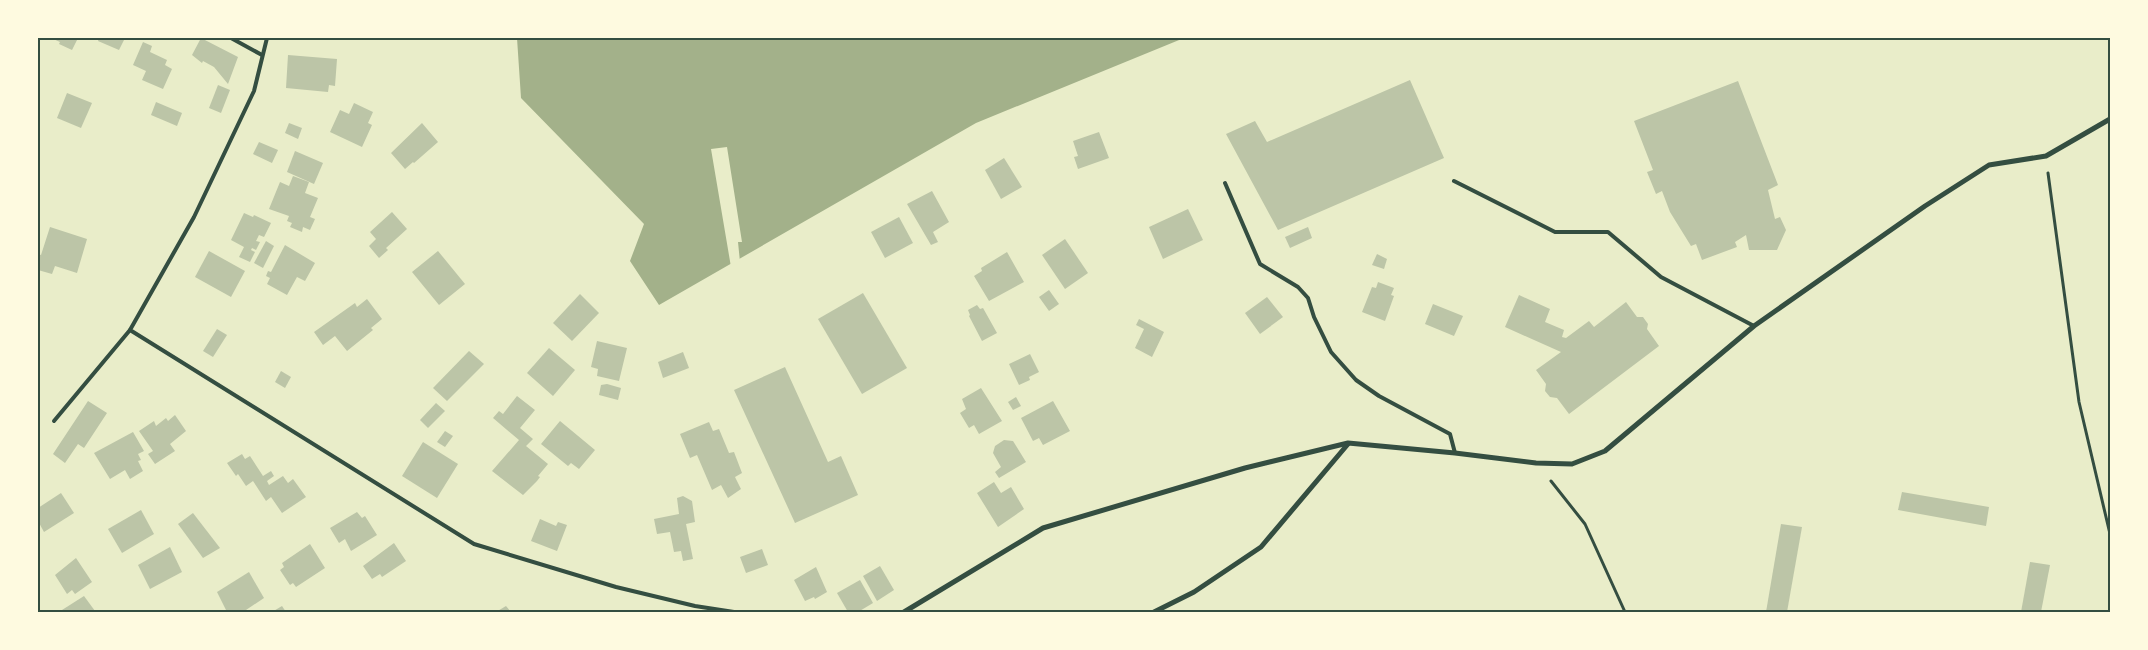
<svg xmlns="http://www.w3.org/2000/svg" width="2148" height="650" viewBox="0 0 2148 650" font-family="Commissioner,sans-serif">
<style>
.water{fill:#a3b18a}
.pier{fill:#e9edc9}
.building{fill:#bcc5a7}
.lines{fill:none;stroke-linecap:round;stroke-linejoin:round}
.path{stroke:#344e41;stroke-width:3}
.service{stroke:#344e41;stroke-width:4}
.minor{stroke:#344e41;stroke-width:5}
.neatline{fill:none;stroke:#344e41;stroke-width:2}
</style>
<rect width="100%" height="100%" fill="#e9edc9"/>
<path class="water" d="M517,38H1184L976,123L659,305L630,261L644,224L521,98Z"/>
<path class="pier" d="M727,147L742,242H738L740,262L731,267L711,149Z"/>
<g class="building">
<path d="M51,38H78L72,50L59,44L60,42Z"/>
<path d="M99,38H125L119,50L98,41Z"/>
<path d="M201,38L238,57L228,84L214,67L203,61L202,63L192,55Z"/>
<path d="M143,42L152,46L150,52L167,60L165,65L172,69L163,89L142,80L146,71L133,65Z"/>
<path d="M288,55L337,59L335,86L329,85L328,92L286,88Z"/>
<path d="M1410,80L1444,158L1278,230L1226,134L1255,121L1267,142Z"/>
<path d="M1738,81L1778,185L1768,190L1775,219L1780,217L1786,230L1777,250H1749L1746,235L1735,242L1737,247L1702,260L1696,244L1691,246L1670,212L1662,191L1656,194L1647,172L1653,170L1634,121Z"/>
<path d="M218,85L230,90L221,113L209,108Z"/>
<path d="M67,93L92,103L81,128L57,118Z"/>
<path d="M156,102L182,113L177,126L151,115Z"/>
<path d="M354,103L373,112L368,123L372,125L362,147L330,132L340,110L349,114Z"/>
<path d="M289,123L302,128L298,139L285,133Z"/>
<path d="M422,123L438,142L414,163L413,162L405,169L391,153Z"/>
<path d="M1099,132L1109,158L1078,169L1074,157L1078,156L1073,141Z"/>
<path d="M259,142L278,150L272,163L253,154Z"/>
<path d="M295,151L323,163L314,184L287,172Z"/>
<path d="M1004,158L1022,187L1001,199L985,170Z"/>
<path d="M293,176L309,182L305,193L318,198L310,217L315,219L310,230L303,227L302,232L290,227L292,223L287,221L289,216L269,209L280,182L289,186Z"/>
<path d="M932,191L949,222L933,232L938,242L931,245L907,204Z"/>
<path d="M1188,209L1203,240L1163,259L1149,227Z"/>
<path d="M392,212L407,229L386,248L388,250L379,258L369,246L376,239L370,232Z"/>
<path d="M244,213L253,217L254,215L271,223L264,237L259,235L256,241L260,242L256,250L252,248L251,250L255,252L250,262L239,257L244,247L231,240Z"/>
<path d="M899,217L913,243L885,258L871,232Z"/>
<path d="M50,227L87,239L77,273L55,266L52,274L38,270V254L41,255Z"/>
<path d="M1308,227L1312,238L1290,248L1285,237Z"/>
<path d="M1065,239L1088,273L1065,289L1042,255Z"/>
<path d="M266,241L274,246L263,268L254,263Z"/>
<path d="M285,245L315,263L305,281L297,277L287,295L267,284L270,278L266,276L268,271L271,272Z"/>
<path d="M209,251L245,271L231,297L195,277Z"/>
<path d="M438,251L465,284L439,305L412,272Z"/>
<path d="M1007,252L1024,282L989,301L974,276L982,271L981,268Z"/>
<path d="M1377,254L1387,259L1384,269L1372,265Z"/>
<path d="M1378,282L1394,288L1391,295L1394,296L1385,321L1362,312L1372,287L1376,288Z"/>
<path d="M1049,290L1059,304L1049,311L1039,297Z"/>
<path d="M863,293L907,368L862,394L818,319Z"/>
<path d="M580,294L599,313L572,341L553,323Z"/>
<path d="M1519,295L1550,309L1545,322L1564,330L1562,337L1566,338L1589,321L1594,327L1626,302L1637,317H1643L1648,324L1647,329L1659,346L1569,414L1557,398L1550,397L1545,391L1546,384L1536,370L1561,352L1505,327Z"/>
<path d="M1267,297L1283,317L1260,334L1245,313Z"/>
<path d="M367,299L382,319L371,328L373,330L347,351L335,336L323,345L314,332L355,303L357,307Z"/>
<path d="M1433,304L1463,316L1454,336L1425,324Z"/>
<path d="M977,305L980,309L983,308L997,333L982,341L969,316L970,315L968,310Z"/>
<path d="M1139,319L1164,332L1152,357L1135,348L1144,329L1136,325Z"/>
<path d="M217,329L227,335L213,357L203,351Z"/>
<path d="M597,341L627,348L619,381L597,376L598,369L591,367Z"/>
<path d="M549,348L575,370L553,396L527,373Z"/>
<path d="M469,351L484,364L447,401L433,388Z"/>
<path d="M683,352L689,368L663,378L658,362Z"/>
<path d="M1030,354L1039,372L1029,377L1030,380L1019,385L1009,364Z"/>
<path d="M785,367L828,462L841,456L858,495L795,523L734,390Z"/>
<path d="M281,371L291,377L285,388L275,382Z"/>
<path d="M607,384L621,388L618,400L599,395L601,385Z"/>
<path d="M981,388L1002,421L979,434L974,425L969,428L960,413L966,409L962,399Z"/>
<path d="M517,396L535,410L520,428L533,439L526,446L548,464L538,476L540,477L537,481L523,495L492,471L519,440L493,418L499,411L503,414Z"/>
<path d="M1016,397L1021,406L1013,410L1008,402Z"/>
<path d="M88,401L107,413L84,448L78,444L65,463L53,454Z"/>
<path d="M1053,401L1070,431L1043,445L1039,438L1033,441L1021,418Z"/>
<path d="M436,403L445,411L428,428L420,420Z"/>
<path d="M175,415L186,431L170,444L175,451L155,464L148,454L153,451L139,431L154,421L156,426L166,418L168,421Z"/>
<path d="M560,421L595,450L579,469L571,463L568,466L541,444Z"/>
<path d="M709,422L713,431L719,429L729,453L734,452L742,473L735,477L741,489L728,498L721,485L712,490L697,455L690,458L680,434Z"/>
<path d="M445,431L453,436L445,447L437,442Z"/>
<path d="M133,432L144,451L138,454L141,460L138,461L143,471L130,479L125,470L110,479L94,453Z"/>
<path d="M1004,440L1013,441L1026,462L999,478L995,472L1001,467L993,453L995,446Z"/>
<path d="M423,442L458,464L437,498L402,476Z"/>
<path d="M242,454L245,459L250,456L263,476L271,471L274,476L267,481L269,485L283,476L288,483L293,479L306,497L282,513L271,497L266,501L253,481L246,486L238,474L236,476L227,463Z"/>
<path d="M994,482L1001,493L1011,487L1024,509L998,527L977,493Z"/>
<path d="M1902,492L1989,507L1986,526L1898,510Z"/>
<path d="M61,493L74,513L44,532L38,521V508Z"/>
<path d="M683,496L692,501L695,522L686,524L693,559L683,561L681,551L674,552L670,532L657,534L654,519L679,514L677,498Z"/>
<path d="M141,510L154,534L122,553L108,529Z"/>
<path d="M357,512L362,518L365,516L377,535L351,551L345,539L339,543L330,528Z"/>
<path d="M193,513L220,548L203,558L178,524Z"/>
<path d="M540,519L556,526L558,522L567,525L557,551L531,541Z"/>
<path d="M1781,524L1802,527L1787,612H1766Z"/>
<path d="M394,543L406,561L382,577L380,574L372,579L363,566Z"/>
<path d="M310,544L325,568L296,587L293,583L290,585L280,570L284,567L282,563Z"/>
<path d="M170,547L182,572L150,589L138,565Z"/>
<path d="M762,549L768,565L746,573L740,557Z"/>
<path d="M76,558L92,582L75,594L72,590L67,594L55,575Z"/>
<path d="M2030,562L2050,565L2041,612H2021Z"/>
<path d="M880,566L894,590L877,601L863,576Z"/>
<path d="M816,567L827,592L815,599L814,597L805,601L794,580Z"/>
<path d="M249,572L264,598L243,612H227L217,592Z"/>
<path d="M860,580L873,603L858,612H848L837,593Z"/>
<path d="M84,596L95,611L64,612L62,610Z"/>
<path d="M282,606L286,612H272Z"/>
<path d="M506,606L511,612H496Z"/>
</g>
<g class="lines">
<g class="path">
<path d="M2048,173L2079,402L2110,534"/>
<path d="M1551,481L1585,524L1625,612"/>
</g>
<g class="service">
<path d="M231,38L262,55"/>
<path d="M267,38L254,91L194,217L130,330L474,544L616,587L695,606L734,612"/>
<path d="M1454,181L1555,232H1608L1661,277L1754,326"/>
<path d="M1225,183L1260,264L1298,287L1308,298L1314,317L1331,352L1356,380L1379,396L1450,434L1455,453"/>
<path d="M54,421L130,330"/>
</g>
<g class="minor">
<path d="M904,612L1043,528L1245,468L1348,443L1455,453L1536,463L1572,464L1605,451L1754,326L1925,206L1989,165L2046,156L2110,119"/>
<path d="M1154,612L1194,592L1261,547L1348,444"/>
</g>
</g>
<rect width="2148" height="650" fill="none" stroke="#fefae0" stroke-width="78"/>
<rect x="39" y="39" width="2070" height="572" class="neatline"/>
</svg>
